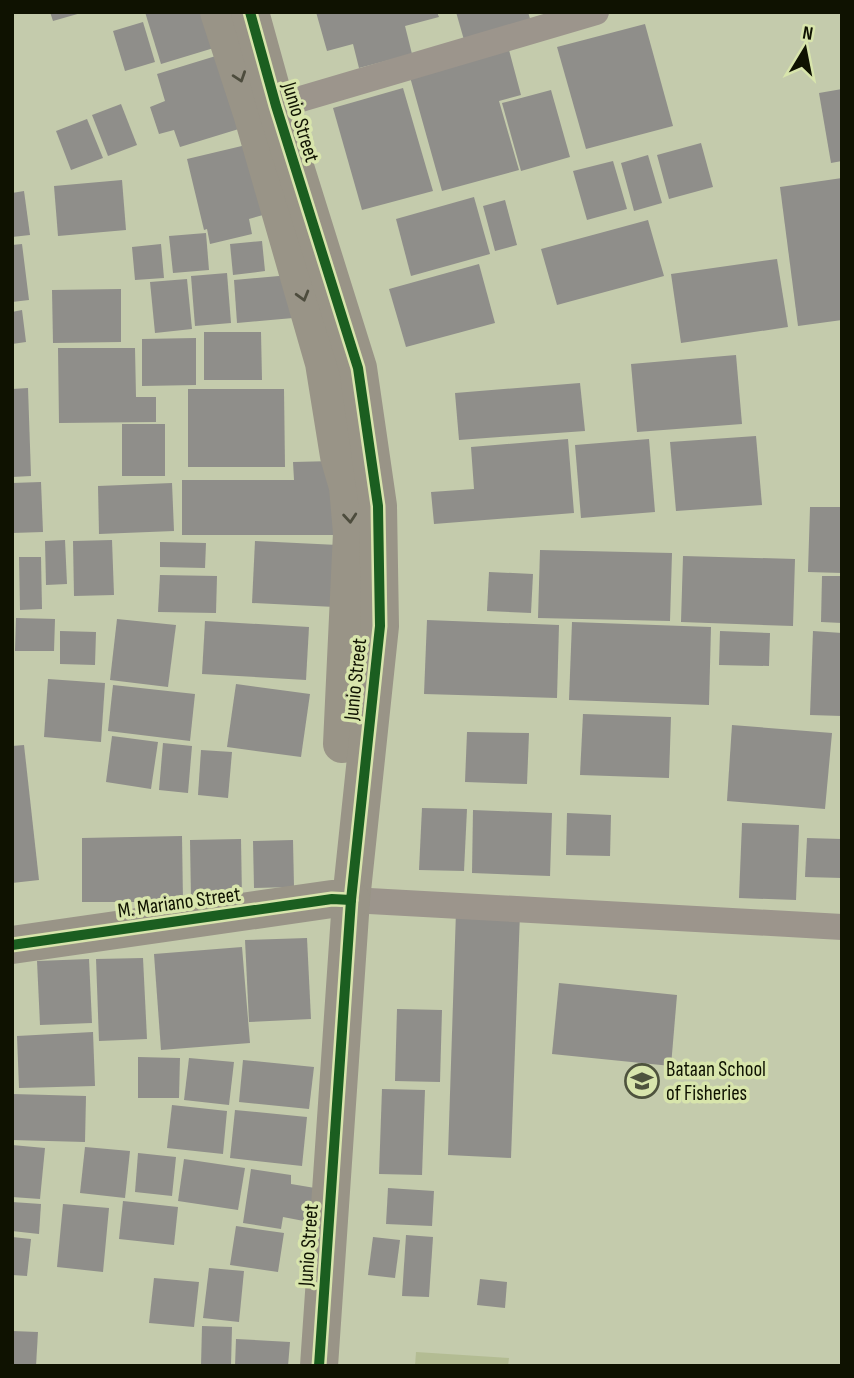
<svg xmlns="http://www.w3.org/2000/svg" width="854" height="1378" viewBox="0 0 854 1378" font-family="'Sofia Sans Condensed',sans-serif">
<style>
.green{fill:#b3bc93}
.building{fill:#8f8e8a}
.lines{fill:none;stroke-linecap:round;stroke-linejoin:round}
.lane{stroke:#9c958c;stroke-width:26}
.secondary{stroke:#999487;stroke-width:38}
.cycleway-casing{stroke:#d8e5ac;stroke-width:15}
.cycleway{stroke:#1b5e20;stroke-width:10}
.oneway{stroke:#4d4c3d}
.labels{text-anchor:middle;stroke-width:7;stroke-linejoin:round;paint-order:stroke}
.street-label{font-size:21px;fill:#0f1201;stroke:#d8e5ac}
.poi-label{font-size:21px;fill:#0f1201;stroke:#d8e5ac;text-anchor:start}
</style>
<rect width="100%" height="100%" fill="#c4cbac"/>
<path class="green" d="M416,1352L509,1358L508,1366H415Z"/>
<g class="building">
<path d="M50,12H81V13L53,21Z"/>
<path d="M145,12H206L217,47L161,64Z"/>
<path d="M316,12H437L439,17L405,26L412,54L359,68L353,44L327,51Z"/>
<path d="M456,12H528L531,22L464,40Z"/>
<path d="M143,22L155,62L125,71L113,31Z"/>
<path d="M645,24L673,126L586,149L557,47Z"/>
<path d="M509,50L521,95L499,101L519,170L442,191L410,77Z"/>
<path d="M219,55L242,128L180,147L174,130L159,134L150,107L165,101L157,74Z"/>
<path d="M403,88L433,191L362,210L333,108Z"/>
<path d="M842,89V161L831,163L819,93Z"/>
<path d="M551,90L570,157L521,171L502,103Z"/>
<path d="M121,104L137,145L108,156L92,115Z"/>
<path d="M87,119L103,158L71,170L56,131Z"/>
<path d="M701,143L713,187L669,199L657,155Z"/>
<path d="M246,145L263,215L249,219L252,234L210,244L207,229L204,230L187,159Z"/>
<path d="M648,155L662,203L634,211L621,163Z"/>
<path d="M613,161L627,209L587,220L573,171Z"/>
<path d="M842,178V320L798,326L780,187Z"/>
<path d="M122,180L126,230L58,236L54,186Z"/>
<path d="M24,191L30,235L12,237V193Z"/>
<path d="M474,197L490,254L411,276L396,219Z"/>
<path d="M505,200L517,245L495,251L483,206Z"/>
<path d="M648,220L664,276L557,305L541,249Z"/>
<path d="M206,233L209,270L173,273L169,236Z"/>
<path d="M262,241L265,271L233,275L230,244Z"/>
<path d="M22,244L29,300L12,302V245Z"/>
<path d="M161,244L164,278L135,280L132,247Z"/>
<path d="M777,259L788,327L681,343L671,274Z"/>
<path d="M479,264L495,323L406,347L389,289Z"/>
<path d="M227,273L231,323L195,326L191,276Z"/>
<path d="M290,275L293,318L237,323L234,280Z"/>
<path d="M187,279L192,329L155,333L150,282Z"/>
<path d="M121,289V342L53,343L52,290Z"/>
<path d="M22,310L26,342L12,344V312Z"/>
<path d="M204,332H261L262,380H204Z"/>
<path d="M196,338V385L142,386V339Z"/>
<path d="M58,348H135L136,397H156V422L59,423Z"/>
<path d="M736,355L742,424L637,432L631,364Z"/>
<path d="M580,383L585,431L459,440L455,393Z"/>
<path d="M28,388L31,476L12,477V389Z"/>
<path d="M188,389H284L285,467H188Z"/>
<rect x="122" y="424" width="43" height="52"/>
<path d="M756,436L762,505L676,511L670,442Z"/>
<path d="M568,439L574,513L434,524L431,492L474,489L471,447Z"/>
<path d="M649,439L655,512L581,518L575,445Z"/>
<path d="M334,461L335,535H182V480H294L293,462Z"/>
<path d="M41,482L43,532L12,533V483Z"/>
<path d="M172,483L174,531L99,534L98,486Z"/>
<path d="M810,507H842V573L808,572Z"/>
<path d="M65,540L67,584L46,585L45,541Z"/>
<path d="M112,540L114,595L74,596L73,541Z"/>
<path d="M255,541L338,545L335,607L252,603Z"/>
<path d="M160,542L206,543L205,568L160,567Z"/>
<path d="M540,550L672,553L670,621L538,618Z"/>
<path d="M683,556L795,559L793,626L681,622Z"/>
<path d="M19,557H41L42,609L20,610Z"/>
<path d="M489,572L533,574L531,613L487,611Z"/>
<path d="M160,575L217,576L216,613L158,612Z"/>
<path d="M822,576H842V623L821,622Z"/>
<path d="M16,618L55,619L54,651H15Z"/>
<path d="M117,619L176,625L168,687L110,680Z"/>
<path d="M427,620L559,625L557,698L424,694Z"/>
<path d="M205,621L309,627L306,680L202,674Z"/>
<path d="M572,622L711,627L709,705L569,700Z"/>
<path d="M60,631L96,632L95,665L60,664Z"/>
<path d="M720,631L770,633L769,666L719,665Z"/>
<path d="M813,631L842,633V716L810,715Z"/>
<path d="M48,679L105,683L101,742L44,737Z"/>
<path d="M236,684L310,694L301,757L227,747Z"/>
<path d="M113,685L195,694L190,741L108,731Z"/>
<path d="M583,714L671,717L669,778L580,775Z"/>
<path d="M732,725L832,733L825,809L727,801Z"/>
<path d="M467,732L529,733L527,784L465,782Z"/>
<path d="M112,736L158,742L151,789L106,782Z"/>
<path d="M163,743L192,746L188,793L159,790Z"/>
<path d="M24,745L39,880L12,883V746Z"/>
<path d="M201,750L232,752L228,798L198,795Z"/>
<path d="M422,808L467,809L464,871L419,870Z"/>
<path d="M473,810L552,813L550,876L472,873Z"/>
<path d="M567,813L611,815L610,856L566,855Z"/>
<path d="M742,823L799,825L796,900L739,898Z"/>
<path d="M182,836L183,902H82V838Z"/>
<path d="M807,838L842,839V878L805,877Z"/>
<path d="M241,839L242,898L191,899L190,840Z"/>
<path d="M293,840L294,887L254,888L253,841Z"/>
<path d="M456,911L520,913L511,1158L448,1155Z"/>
<path d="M307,938L311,1019L249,1022L245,940Z"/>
<path d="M242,947L250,1043L161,1050L154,954Z"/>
<path d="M143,958L147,1039L99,1041L96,959Z"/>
<path d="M89,959L92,1023L40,1025L37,961Z"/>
<path d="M559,983L677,995L671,1066L552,1054Z"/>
<path d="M397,1009L442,1010L440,1082L395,1081Z"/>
<path d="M93,1032L95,1086L19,1088L17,1036Z"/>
<path d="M138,1057L180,1058L179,1098H138Z"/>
<path d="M189,1058L234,1062L229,1105L184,1100Z"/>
<path d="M243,1060L314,1067L309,1109L239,1102Z"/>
<path d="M382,1089L425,1090L422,1175L379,1174Z"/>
<path d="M12,1094L86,1096L85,1142L12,1140Z"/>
<path d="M172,1105L227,1111L223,1154L167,1148Z"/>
<path d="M235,1110L307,1117L302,1166L230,1158Z"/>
<path d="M12,1145L45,1148L40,1199L12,1197Z"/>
<path d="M85,1147L130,1151L125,1198L80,1193Z"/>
<path d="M138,1153L176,1157L172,1196L135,1192Z"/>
<path d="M184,1159L245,1168L238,1210L178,1201Z"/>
<path d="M251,1169L291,1175V1184L315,1188L309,1222L283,1217L281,1229L243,1223Z"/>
<path d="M388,1188L434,1191L432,1226L386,1224Z"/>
<path d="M123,1201L178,1207L174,1245L119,1239Z"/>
<path d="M12,1202L41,1204L39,1234L12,1231Z"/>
<path d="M63,1204L109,1208L103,1272L57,1267Z"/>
<path d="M236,1226L284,1233L278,1272L230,1265Z"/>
<path d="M406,1235L433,1237L429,1297L402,1296Z"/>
<path d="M12,1237L31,1239L27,1276L12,1275Z"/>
<path d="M373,1237L400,1240L395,1278L368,1275Z"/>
<path d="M209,1268L244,1271L239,1322L203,1318Z"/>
<path d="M154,1278L199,1282L194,1327L149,1323Z"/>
<path d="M480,1279L507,1282L505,1308L477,1305Z"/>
<path d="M202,1326L232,1327L231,1366H201Z"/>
<path d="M12,1331L38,1332L36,1366H12Z"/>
<path d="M236,1339L290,1342L288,1366H235Z"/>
</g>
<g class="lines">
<g class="lane">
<path d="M260,111L596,12"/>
<path d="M351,900L842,927"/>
</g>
<g class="secondary">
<path d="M219,12L252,113L324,363L339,456L348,487L352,533L342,744"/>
<path d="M250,12L276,106L358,368L378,506L380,626L351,900L319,1366"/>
<path d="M12,945L332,899L351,900"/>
</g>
<g class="cycleway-casing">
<g id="cycleway">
<path d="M250,12L276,106L358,368L378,506L380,626L351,900L319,1366"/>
<path d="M12,945L332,899L351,900"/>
</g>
</g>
<use href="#cycleway" class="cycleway"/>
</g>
<defs><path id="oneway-chevron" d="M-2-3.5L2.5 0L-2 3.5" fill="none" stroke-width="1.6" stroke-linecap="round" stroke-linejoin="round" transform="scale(1.75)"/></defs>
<g class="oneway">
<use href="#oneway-chevron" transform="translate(240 77) rotate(71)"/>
<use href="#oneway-chevron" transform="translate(303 296) rotate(74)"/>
<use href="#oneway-chevron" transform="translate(350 518) rotate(85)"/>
</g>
<defs>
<g id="school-ring" transform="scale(1.75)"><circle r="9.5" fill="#d8e5ac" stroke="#4e533d" stroke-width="1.5"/><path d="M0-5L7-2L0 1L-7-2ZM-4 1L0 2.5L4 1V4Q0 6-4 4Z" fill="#4e533d"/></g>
</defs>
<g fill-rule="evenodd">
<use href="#school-ring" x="642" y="1081"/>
</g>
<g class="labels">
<g class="street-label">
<text transform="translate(301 122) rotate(73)" y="7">Junio Street</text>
<text transform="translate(355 679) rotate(-84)" y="7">Junio Street</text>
<text transform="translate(179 902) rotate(-8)" y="7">M. Mariano Street</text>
<text transform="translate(308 1245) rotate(-86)" y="7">Junio Street</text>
</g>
<g class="poi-label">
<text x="666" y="1076">Bataan School<tspan x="666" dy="24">of Fisheries</tspan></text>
</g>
</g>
<rect width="854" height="1378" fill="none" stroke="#0f1201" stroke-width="28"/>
<g transform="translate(805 49) rotate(10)" stroke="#d8e5ac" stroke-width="5" paint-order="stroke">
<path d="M0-5L12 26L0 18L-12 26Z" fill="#0f1201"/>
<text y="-10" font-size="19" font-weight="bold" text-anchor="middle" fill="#0f1201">N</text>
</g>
</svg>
